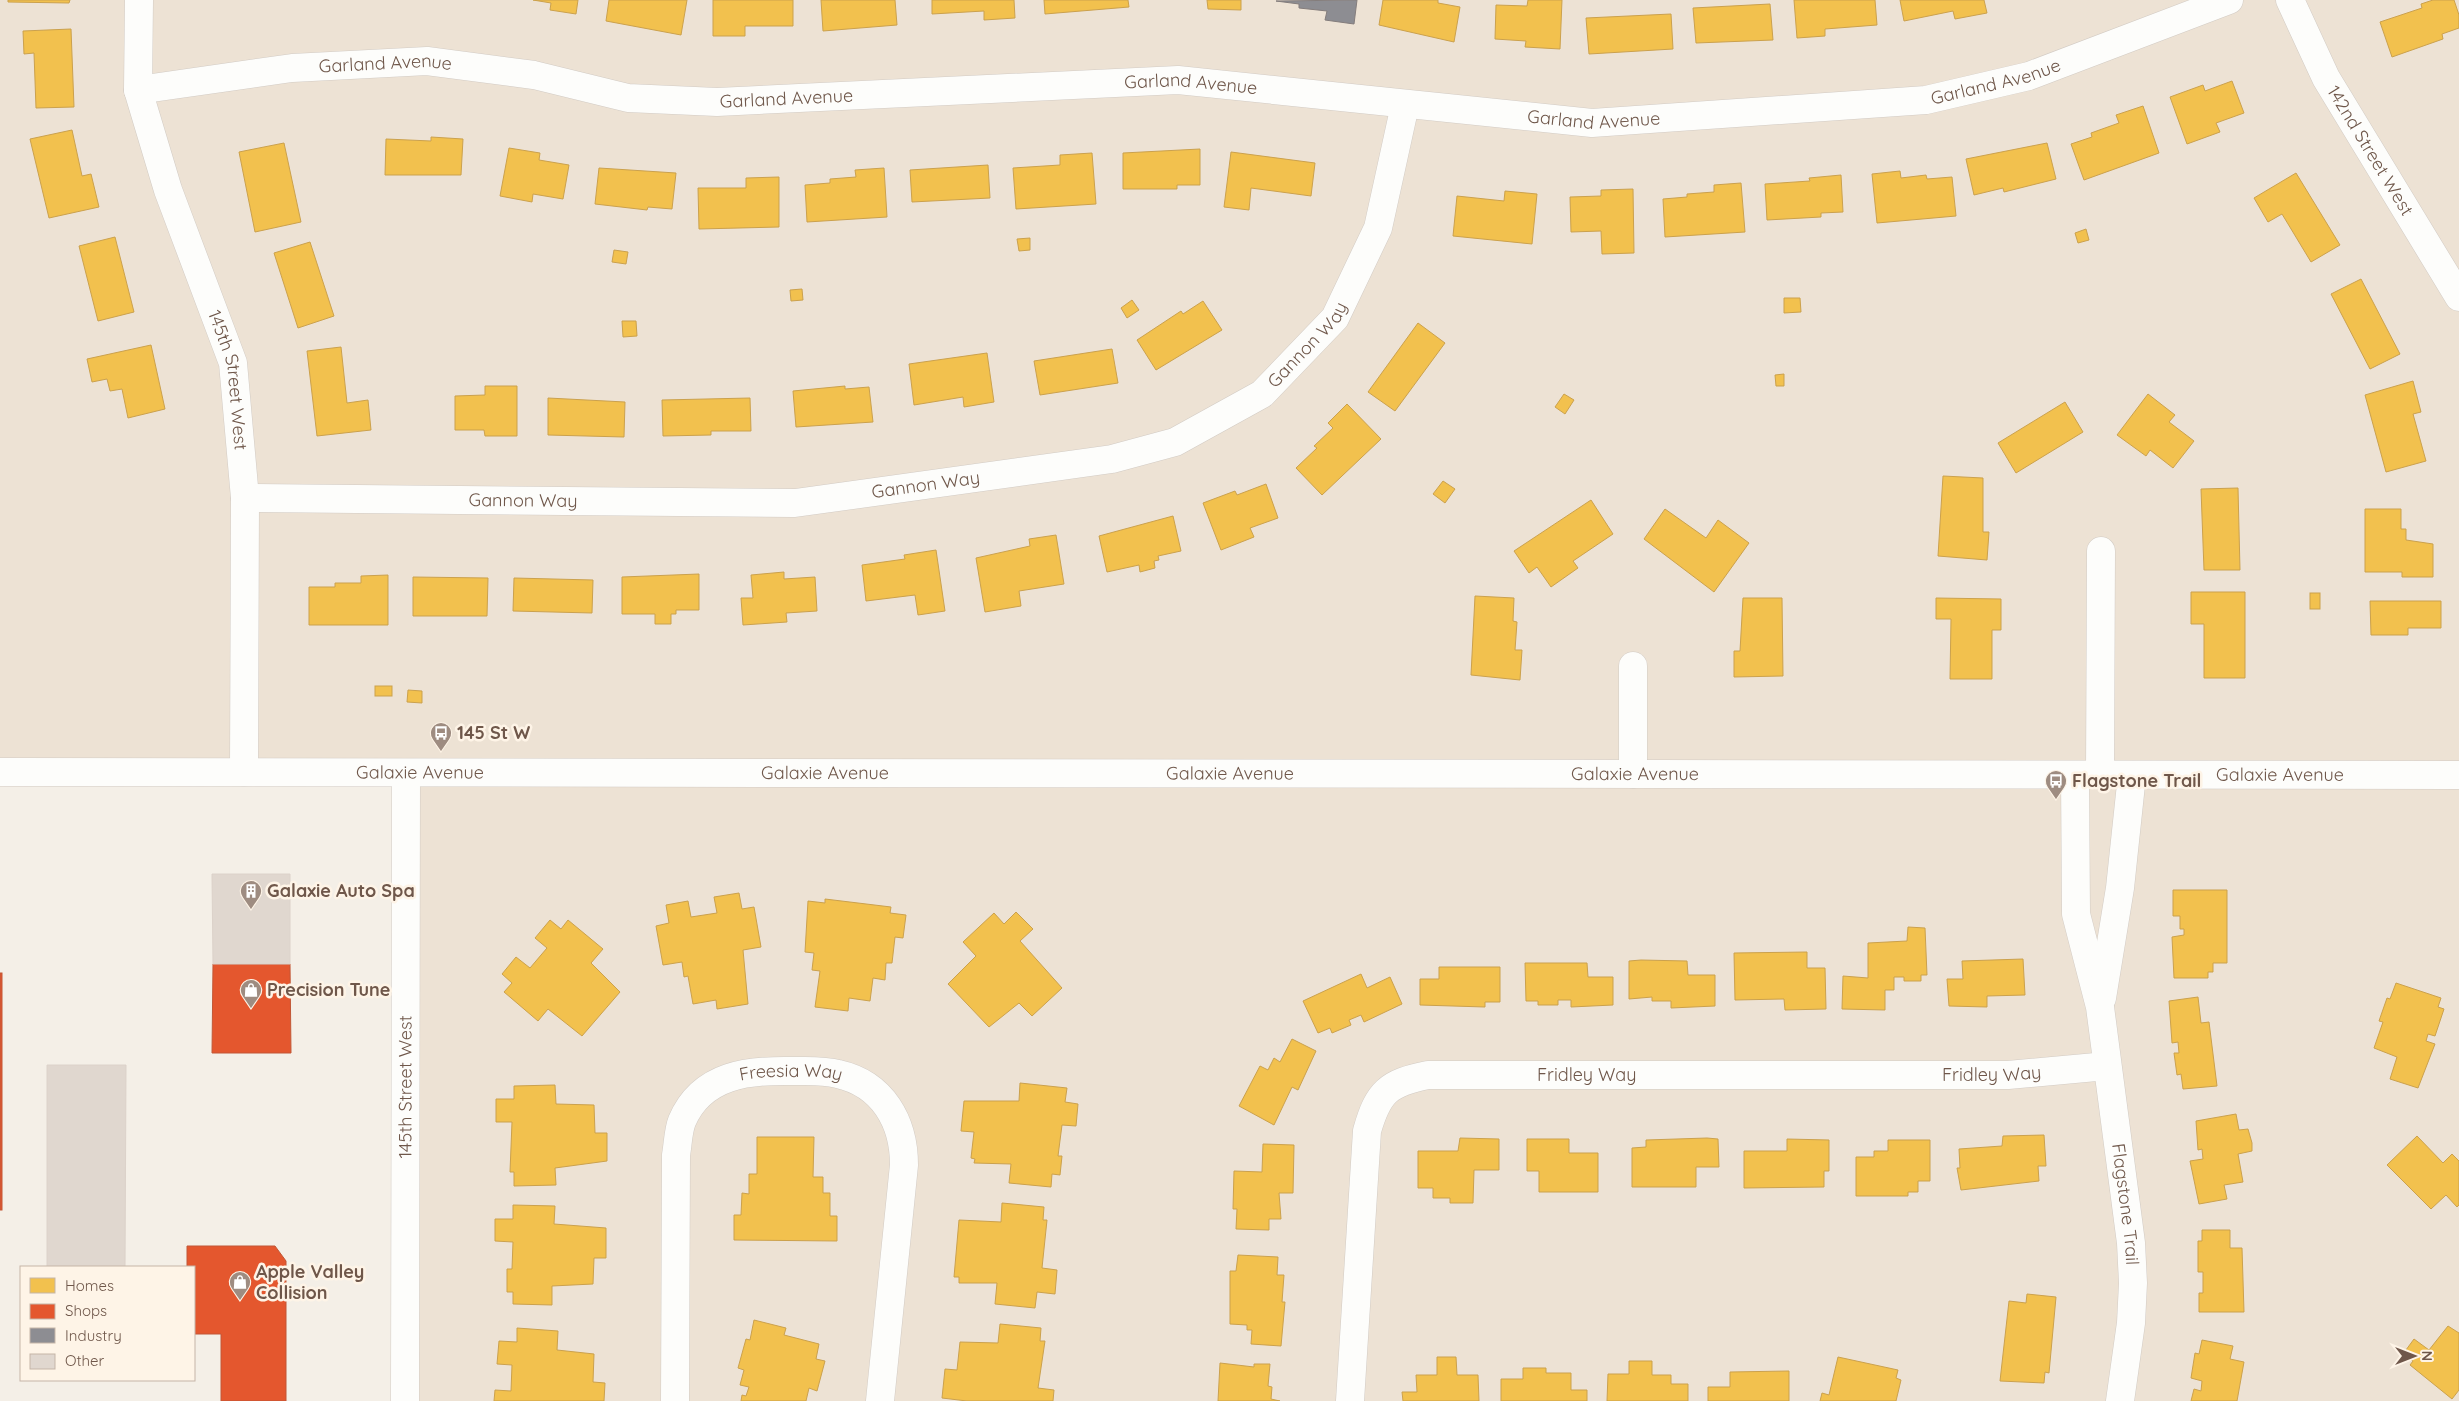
<svg xmlns="http://www.w3.org/2000/svg" width="2459" height="1401" viewBox="0 0 2459 1401" font-family="Quicksand,sans-serif">
<style>
.residential{fill:#ede2d4}
.homes{fill:#f2c14e;stroke:#cba14d}
.shops{fill:#e4572e;stroke:#c15736}
.industry{fill:#8d8d92;stroke:#847d7c}
.building{fill:#e0d7cf;stroke:#dcd2ca}
.lines{fill:none;stroke-linecap:round;stroke-linejoin:round}
.street-casing{stroke:#d2cbc4;stroke-width:29}
.secondary-casing{stroke:#d3cbc4;stroke-width:29}
.street{stroke:#fdfdfb;stroke-width:28}
.secondary{stroke:#fdfdfb;stroke-width:28}
.labels{text-anchor:middle;stroke-width:5;stroke-linejoin:round;paint-order:stroke}
.street-label{font-size:18px;fill:#6f574a;stroke:#fef4e7}
.poi-label{font-size:18px;font-weight:bold;fill:#6f574a;stroke:#fef4e7;text-anchor:start}
</style>
<rect width="100%" height="100%" fill="#f4efe7"/>
<path class="residential" d="M0,0H2459V1401H407L406,773L0,772Z"/>
<g class="homes">
<path d="M8,0H70L69,3L8,2Z"/>
<path d="M533,0H578L576,14L550,10L551,3Z"/>
<path d="M609,0H687L681,35L606,21Z"/>
<path d="M713,0H793V26H745V36H713Z"/>
<path d="M821,0H895L897,25L823,31Z"/>
<path d="M932,0H1014L1015,18L984,20V11L932,14Z"/>
<path d="M1044,0H1128L1129,7L1045,14Z"/>
<path d="M1207,0H1241V10L1208,9Z"/>
<path d="M1383,0H1438V3L1460,7L1454,42L1379,25Z"/>
<path d="M1528,0H1562L1560,49L1525,47L1526,41L1495,39L1496,5L1527,6Z"/>
<path d="M1794,0H1875L1877,25L1825,29V36L1797,38Z"/>
<path d="M1900,0H1984L1987,13L1955,19L1953,11L1904,21Z"/>
<path d="M2433,0H2454L2459,15V28L2442,34L2443,39L2392,57L2380,22L2422,8L2421,4Z"/>
<path d="M1770,4L1773,40L1696,43L1693,8Z"/>
<path d="M1671,14L1673,49L1589,54L1586,18Z"/>
<path d="M71,29L74,107L36,108L34,53L24,54L23,31Z"/>
<path d="M2232,81L2244,113L2216,123L2220,132L2187,144L2170,97L2203,85L2205,91Z"/>
<path d="M2143,106L2159,153L2084,180L2071,144L2092,137L2091,133L2119,123L2116,115Z"/>
<path d="M72,130L82,176L91,174L99,207L49,218L30,139Z"/>
<path d="M431,137L463,139L461,175H385L386,139L431,141Z"/>
<path d="M284,143L301,222L255,232L239,152Z"/>
<path d="M2047,143L2056,179L2004,192L2003,188L1974,195L1966,159Z"/>
<path d="M509,148L540,153L539,160L569,165L563,199L533,194L532,202L500,196Z"/>
<path d="M1200,149V185H1177V189H1123V153Z"/>
<path d="M1231,152L1315,163L1311,196L1251,188L1249,210L1224,207Z"/>
<path d="M1092,153L1096,204L1016,209L1013,168L1060,165V155Z"/>
<path d="M988,165L990,198L912,202L910,170Z"/>
<path d="M599,168L676,173L672,209L648,207L647,210L595,204Z"/>
<path d="M884,168L887,217L807,222L805,185L830,183V179L856,177L855,170Z"/>
<path d="M1900,171L1901,178L1926,175L1927,179L1952,177L1956,216L1877,223L1872,174Z"/>
<path d="M2296,173L2340,245L2311,262L2282,214L2268,222L2254,198Z"/>
<path d="M1841,175L1843,212L1821,213V217L1767,220L1765,184L1810,181L1809,178Z"/>
<path d="M779,177V227L699,229L698,188H746V178Z"/>
<path d="M1741,183L1745,232L1665,237L1663,199L1687,197V194L1714,192V185Z"/>
<path d="M1633,189L1634,253L1602,254L1601,231L1571,232L1570,197L1601,196V190Z"/>
<path d="M1505,191L1537,194L1532,244L1453,236L1457,196L1504,201Z"/>
<path d="M2086,229L2089,240L2078,243L2075,233Z"/>
<path d="M115,237L134,312L98,321L79,246Z"/>
<path d="M1030,238V250L1019,251L1017,239Z"/>
<path d="M310,242L334,316L298,328L274,253Z"/>
<path d="M614,250L628,252L626,264L612,262Z"/>
<path d="M2361,279L2400,354L2370,369L2331,294Z"/>
<path d="M802,289L803,300L791,301L790,290Z"/>
<path d="M1784,298H1800L1801,312L1784,313Z"/>
<path d="M1132,300L1139,310L1127,318L1121,308Z"/>
<path d="M1203,301L1222,330L1156,370L1137,340L1181,311L1183,314Z"/>
<path d="M622,321H636L637,336L623,337Z"/>
<path d="M1418,323L1445,343L1395,411L1368,392Z"/>
<path d="M151,345L165,409L128,418L122,389L110,391L107,379L92,382L87,359Z"/>
<path d="M341,347L347,403L368,400L371,430L317,436L307,351Z"/>
<path d="M1112,349L1118,383L1040,395L1034,361Z"/>
<path d="M987,353L994,402L964,407L963,397L914,405L909,364Z"/>
<path d="M1784,374V386H1776L1775,375Z"/>
<path d="M2413,381L2421,412L2413,414L2426,461L2386,472L2365,395Z"/>
<path d="M485,386H517V436H485L484,430H455V396L485,395Z"/>
<path d="M845,386V389L869,387L873,422L796,427L793,391Z"/>
<path d="M1564,394L1574,400L1565,414L1555,407Z"/>
<path d="M2148,394L2175,415L2169,422L2194,441L2173,468L2150,450L2146,456L2117,435Z"/>
<path d="M548,398L625,402L624,437L548,435Z"/>
<path d="M750,398L751,431H711V435L663,436L662,400Z"/>
<path d="M2065,402L2083,432L2016,473L1998,443Z"/>
<path d="M1347,404L1381,439L1322,495L1296,468L1317,448L1314,446L1333,428L1328,423Z"/>
<path d="M1943,476L1983,478V532H1989L1987,560L1938,556Z"/>
<path d="M1443,481L1455,489L1445,503L1433,494Z"/>
<path d="M1266,484L1278,518L1250,528L1254,537L1221,550L1203,503L1235,491L1237,495Z"/>
<path d="M2238,488L2240,570H2204L2201,489Z"/>
<path d="M1591,500L1613,534L1573,561L1578,568L1551,587L1537,567L1529,573L1514,551Z"/>
<path d="M1665,509L1706,538L1718,520L1749,543L1714,592L1644,539Z"/>
<path d="M2365,509H2401V529H2406V540L2433,544V577H2402V572H2365Z"/>
<path d="M1173,516L1181,551L1158,556L1159,560L1154,561L1155,568L1140,572L1139,565L1107,572L1099,536Z"/>
<path d="M1056,535L1064,584L1019,591L1021,606L985,612L976,558L1030,546L1029,539Z"/>
<path d="M936,550L945,611L918,615L915,595L866,601L862,565L905,559L904,555Z"/>
<path d="M784,572V579L815,577L817,611L786,613L787,622L743,625L741,598H753L751,575Z"/>
<path d="M699,574V610H676V614H671V624H655V614H622V577Z"/>
<path d="M388,575V625H309V587H335V583H361V576Z"/>
<path d="M413,577L488,578L487,616H413Z"/>
<path d="M514,578L593,580L592,613L513,611Z"/>
<path d="M2191,592H2245V678H2204V624H2191Z"/>
<rect x="2310" y="593" width="10" height="16"/>
<path d="M1475,596L1514,598L1513,621L1517,622L1515,650H1522L1520,680L1471,675Z"/>
<path d="M1743,598H1782L1783,676L1734,677V651H1740Z"/>
<path d="M1936,598L2001,599V630H1992V679H1950L1951,619H1936Z"/>
<path d="M2370,601H2441V628H2408V635H2371Z"/>
<rect x="375" y="686" width="17" height="10"/>
<path d="M408,690L422,691V703L407,702Z"/>
<path d="M2173,890H2227V963H2213V972H2208V978H2174L2172,937L2184,935V929H2180V916H2173Z"/>
<path d="M739,893L742,909L754,907L761,947L743,950L748,1004L717,1009L716,1000L693,1004L688,976L684,977L682,962L663,965L656,926L669,923L666,905L688,901L691,917L717,913L714,897Z"/>
<path d="M825,899L891,907L890,913L906,915L903,938L895,937L892,963H886L885,980L873,978L870,1001L849,998L848,1011L815,1007L820,971L812,970L814,953L805,952L808,901L825,903Z"/>
<path d="M1016,912L1033,929L1020,941L1062,988L1032,1016L1019,1003L989,1027L948,984L976,956L963,942L994,913L1004,924Z"/>
<path d="M550,920L561,929L568,920L603,949L591,963L620,992L582,1036L548,1009L538,1021L504,992L512,983L502,974L516,957L530,968L547,948L535,938Z"/>
<path d="M1908,927L1925,928L1927,975H1921V981H1904V977H1894V990H1885V1010L1842,1009L1843,976L1868,978V943L1907,941Z"/>
<path d="M1807,952V968H1825L1826,1009L1785,1010L1784,999L1735,1000L1734,953Z"/>
<path d="M2023,959L2025,995L1987,996V1007L1949,1006L1947,979H1963L1962,961Z"/>
<path d="M1641,960L1687,961L1688,975H1715V1006L1671,1008V1001H1652V997L1629,999V961Z"/>
<path d="M1525,963H1587L1588,977H1613V1005L1571,1007V1000H1558V1005H1538V1001H1526Z"/>
<path d="M1439,967H1500V1002H1485V1007L1420,1005V979H1439Z"/>
<path d="M1361,974L1367,988L1390,977L1402,1004L1364,1022L1361,1015L1349,1020L1351,1025L1332,1033L1330,1028L1318,1033L1303,1001Z"/>
<path d="M2396,983L2441,998L2438,1007L2444,1009L2435,1036L2428,1034L2426,1041L2435,1044L2418,1088L2390,1079L2397,1057L2374,1048L2383,1022L2379,1021L2387,998L2390,999Z"/>
<path d="M2198,997L2201,1023L2209,1022L2217,1086L2183,1089L2181,1074L2177,1075L2174,1053H2179L2178,1042L2172,1043L2169,1001Z"/>
<path d="M1292,1039L1316,1051L1298,1090L1292,1087L1274,1125L1239,1106L1260,1066L1268,1070L1274,1058L1280,1062Z"/>
<path d="M1020,1083L1067,1088L1065,1102L1078,1104L1076,1126L1062,1125L1058,1156H1062L1060,1175L1052,1174L1051,1187L1009,1183L1011,1164L974,1163L975,1159L971,1158L974,1132L961,1131L964,1101H1019Z"/>
<path d="M555,1085L556,1104L594,1105L595,1133H607V1161L555,1168L556,1185L514,1186V1172H510L512,1122H496V1099H514V1086Z"/>
<path d="M2236,1114L2239,1130L2248,1129L2252,1143V1151L2238,1154L2243,1182L2224,1185L2227,1199L2199,1204L2190,1161L2203,1159L2202,1149L2198,1150L2196,1121Z"/>
<path d="M2044,1135L2046,1166H2038L2039,1181L1961,1190L1957,1168H1960L1959,1149L2002,1146L2003,1136Z"/>
<path d="M2417,1136L2443,1163L2452,1154L2459,1161V1205L2457,1207L2446,1195L2431,1209L2387,1165Z"/>
<path d="M757,1137H814L813,1177H823V1193H830V1216H837V1241L734,1240V1215H741L742,1193L749,1194V1174H757Z"/>
<path d="M1460,1138L1499,1139V1170H1474L1473,1203H1450V1198H1433V1188H1418V1151H1458Z"/>
<path d="M1707,1138L1718,1139L1719,1167H1696V1187H1632V1148L1646,1147V1140Z"/>
<path d="M1527,1139H1569V1153H1598V1192H1539V1171H1527Z"/>
<path d="M1787,1139L1829,1140V1171H1824V1187L1744,1188V1151H1787Z"/>
<path d="M1888,1140H1930V1181H1918V1192H1908V1196H1856V1157H1874V1151H1888Z"/>
<path d="M1263,1144L1294,1145L1293,1193H1279L1281,1219H1269V1230L1236,1229L1237,1209H1233L1234,1171L1262,1172Z"/>
<path d="M1002,1203L1044,1207L1043,1220H1047L1042,1268L1057,1270L1055,1294L1037,1292L1035,1308L995,1304L997,1283H959V1277H954L959,1220L1001,1222Z"/>
<path d="M513,1205L555,1206L554,1224L606,1228V1258H594L593,1284L552,1286V1305L513,1304V1292H507V1269H512L513,1242L495,1241V1219H513Z"/>
<path d="M2202,1230H2230V1248H2242L2244,1312H2199V1293H2203V1272H2198V1241H2202Z"/>
<path d="M1238,1255L1278,1257L1277,1275H1284L1282,1302H1285L1281,1346L1251,1344L1252,1330H1247V1325L1230,1324V1271H1236Z"/>
<path d="M2027,1294L2056,1297L2049,1373L2045,1372L2044,1383L2000,1381L2009,1301L2026,1303Z"/>
<path d="M754,1320L786,1328L784,1335L819,1344L816,1359L825,1361L817,1391L809,1388L806,1401H741L742,1395L746,1396L749,1387L740,1385L744,1370L738,1368L746,1339L750,1340Z"/>
<path d="M1000,1324L1041,1328L1040,1341H1045L1038,1388L1054,1390L1053,1401H967L942,1398L945,1369L957,1370L960,1342L998,1343Z"/>
<path d="M2448,1326L2459,1333V1390L2452,1399L2410,1365L2413,1361L2403,1354L2414,1339L2429,1350Z"/>
<path d="M517,1328L558,1331L557,1350L594,1354L593,1382L605,1383L604,1401H494L495,1390L511,1391L512,1365L497,1364L499,1341L517,1342Z"/>
<path d="M2202,1340L2233,1346L2230,1359L2244,1362L2237,1401H2191L2194,1389L2201,1391L2202,1381L2191,1378L2195,1353L2199,1354Z"/>
<path d="M1437,1357H1456L1457,1375H1478L1479,1401H1403L1402,1392H1417L1416,1375H1437Z"/>
<path d="M1838,1357L1898,1370L1896,1378L1901,1380L1896,1401H1820L1822,1393L1829,1395Z"/>
<path d="M1629,1361H1652V1375H1671V1384H1688V1401H1607L1608,1374H1629Z"/>
<path d="M1220,1363L1254,1367V1364H1270L1268,1386L1272,1387L1271,1399L1280,1401H1218Z"/>
<path d="M1523,1368H1546V1373H1571V1390H1587V1401H1501V1379H1523Z"/>
<path d="M1789,1371V1401H1708V1387H1730V1372Z"/>
</g>
<g class="shops">
<path d="M213,964H290L291,1053H212Z"/>
<rect x="0" y="973" width="2" height="237"/>
<path d="M187,1246H275L286,1261V1401H221V1334H194V1267H187Z"/>
</g>
<path class="industry" d="M1357,0L1354,24L1325,20L1327,11L1299,8V4L1276,1Z"/>
<g class="building">
<path d="M212,874H290V964H213Z"/>
<path d="M47,1065H126L125,1267H47Z"/>
</g>
<g class="lines">
<g class="street-casing">
<g id="street">
<path id="s1" d="M139,0L138,90L168,190L233,363L245,498L244,772"/>
<path id="s2" d="M2290,0L2326,78L2459,297"/>
<path id="s3" d="M138,90L292,68L427,61L534,75L628,98L717,102L1178,80L1592,123L1926,100L2029,76L2229,0"/>
<path id="s4" d="M245,498L795,503L1112,459L1175,442L1262,394L1335,318L1378,228L1405,105"/>
<path d="M1633,666V774"/>
<path id="s5" d="M2075,775L2076,914L2100,1007L2131,1243L2133,1283L2131,1323L2120,1401"/>
<path d="M2100,775L2101,551"/>
<path d="M2102,998L2120,888L2132,775"/>
<path id="s6" d="M405,1401L406,773"/>
<path id="s7" d="M675,1401L676,1155C678,1144 678,1131 682,1121C702,1074 749,1070 793,1071C808,1071 824,1070 838,1074C883,1084 904,1122 904,1165L880,1401"/>
<path id="s8" d="M1350,1401L1367,1131C1378,1092 1388,1083 1428,1075H2008L2107,1066"/>
</g>
</g>
<g class="secondary-casing">
<g id="secondary">
<path id="s9" d="M0,772L2459,775"/>
</g>
</g>
<use href="#street" class="street"/>
<use href="#secondary" class="secondary"/>
</g>
<defs>
<g id="bus-pin" transform="scale(1.125)"><path d="M0 17L-7.5 6A9.5 9.5 0 1 1 7.5 6Z" fill="#9e8c81" stroke="#fef4e7"/><path d="M-5-6H5V4H4V6H2V4H-2V6H-4V4H-5ZM-3.5-4V0h7V-4ZM-3.5 1.2v1.5H-2V1.2ZM2 1.2v1.5H3.5V1.2Z" fill="#fff"/></g>
<g id="building-pin" transform="scale(1.125)"><path d="M0 17L-7.5 6A9.5 9.5 0 1 1 7.5 6Z" fill="#9e8c81" stroke="#fef4e7"/><path d="M-4-6H4V6H1V3H-1V6H-4ZM-2.5-4.3h1.7v1.8h-1.7ZM.8-4.3h1.7v1.8H.8ZM-2.5-1h1.7V.8h-1.7ZM.8-1h1.7V.8H.8Z" fill="#fff"/></g>
<g id="shop-pin" transform="scale(1.125)"><path d="M0 17L-7.5 6A9.5 9.5 0 1 1 7.5 6Z" fill="#9e8c81" stroke="#fef4e7"/><path d="M-5-2.5h2.3a2.7 3.5 0 0 1 5.4 0H5L5.5 6h-11ZM-1.5-2.5h3a1.5 2.3 0 0 0-3 0Z" fill="#fff"/></g>
</defs>
<g fill-rule="evenodd">
<use href="#bus-pin" x="441" y="733"/>
<use href="#bus-pin" x="2056" y="781"/>
<use href="#building-pin" x="251" y="891"/>
<use href="#shop-pin" x="251" y="990"/>
<use href="#shop-pin" x="240" y="1282"/>
</g>
<g class="labels">
<g class="street-label">
<text dy="6" stroke="none"><textPath href="#s3" startOffset="249">Garland Avenue</textPath></text>
<text dy="6" stroke="none"><textPath href="#s3" startOffset="1869">Garland Avenue</textPath></text>
<text dy="6" stroke="none"><textPath href="#s3" startOffset="1059">Garland Avenue</textPath></text>
<text dy="6" stroke="none"><textPath href="#s3" startOffset="654">Garland Avenue</textPath></text>
<text dy="6" stroke="none"><textPath href="#s3" startOffset="1464">Garland Avenue</textPath></text>
<text dy="6" stroke="none"><textPath href="#s2" startOffset="171">142nd Street West</textPath></text>
<text dy="6" stroke="none"><textPath href="#s4" startOffset="1102">Gannon Way</textPath></text>
<text dy="6" stroke="none"><textPath href="#s1" startOffset="395">145th Street West</textPath></text>
<text dy="6" stroke="none"><textPath href="#s4" startOffset="682">Gannon Way</textPath></text>
<text dy="6" stroke="none"><textPath href="#s4" startOffset="278">Gannon Way</textPath></text>
<text dy="6" stroke="none"><textPath href="#s9" startOffset="420">Galaxie Avenue</textPath></text>
<text dy="6" stroke="none"><textPath href="#s9" startOffset="825">Galaxie Avenue</textPath></text>
<text dy="6" stroke="none"><textPath href="#s9" startOffset="1230">Galaxie Avenue</textPath></text>
<text dy="6" stroke="none"><textPath href="#s9" startOffset="1635">Galaxie Avenue</textPath></text>
<text dy="6" stroke="none"><textPath href="#s9" startOffset="2280">Galaxie Avenue</textPath></text>
<text dy="6" stroke="none"><textPath href="#s8" startOffset="924">Fridley Way</textPath></text>
<text dy="6" stroke="none"><textPath href="#s8" startOffset="519">Fridley Way</textPath></text>
<text dy="6" stroke="none"><textPath href="#s7" startOffset="409">Freesia Way</textPath></text>
<text dy="6" stroke="none"><textPath href="#s6" startOffset="314">145th Street West</textPath></text>
<text dy="6" stroke="none"><textPath href="#s5" startOffset="434">Flagstone Trail</textPath></text>
</g>
<g class="poi-label">
<text x="457" y="739">145 St W</text>
<text x="2072" y="787">Flagstone Trail</text>
<text x="267" y="897">Galaxie Auto Spa</text>
<text x="267" y="996">Precision Tune</text>
<text x="256" y="1278">Apple Valley<tspan x="256" dy="21">Collision</tspan></text>
</g>
</g>
<rect x="20" y="1266" width="175" height="115" fill="#fef4e7" stroke="#c5b5a8"/>
<rect x="30" y="1278" width="25" height="15" fill="#f2c14e" stroke="#c5b5a8"/>
<text x="65" y="1291" font-size="15" fill="#6f574a">Homes</text>
<rect x="30" y="1304" width="25" height="15" fill="#e4572e" stroke="#c5b5a8"/>
<text x="65" y="1316" font-size="15" fill="#6f574a">Shops</text>
<rect x="30" y="1328" width="25" height="15" fill="#8d8d92" stroke="#c5b5a8"/>
<text x="65" y="1341" font-size="15" fill="#6f574a">Industry</text>
<rect x="30" y="1354" width="25" height="15" fill="#e0d7cf" stroke="#c5b5a8"/>
<text x="65" y="1366" font-size="15" fill="#6f574a">Other</text>
<g transform="translate(2414 1356) rotate(90)" stroke="#fef4e7" stroke-width="4" paint-order="stroke">
<path d="M0-4L9 19L0 12L-9 19Z" fill="#6f574a"/>
<text y="-8" font-size="14" font-weight="bold" text-anchor="middle" fill="#6f574a">N</text>
</g>
</svg>
